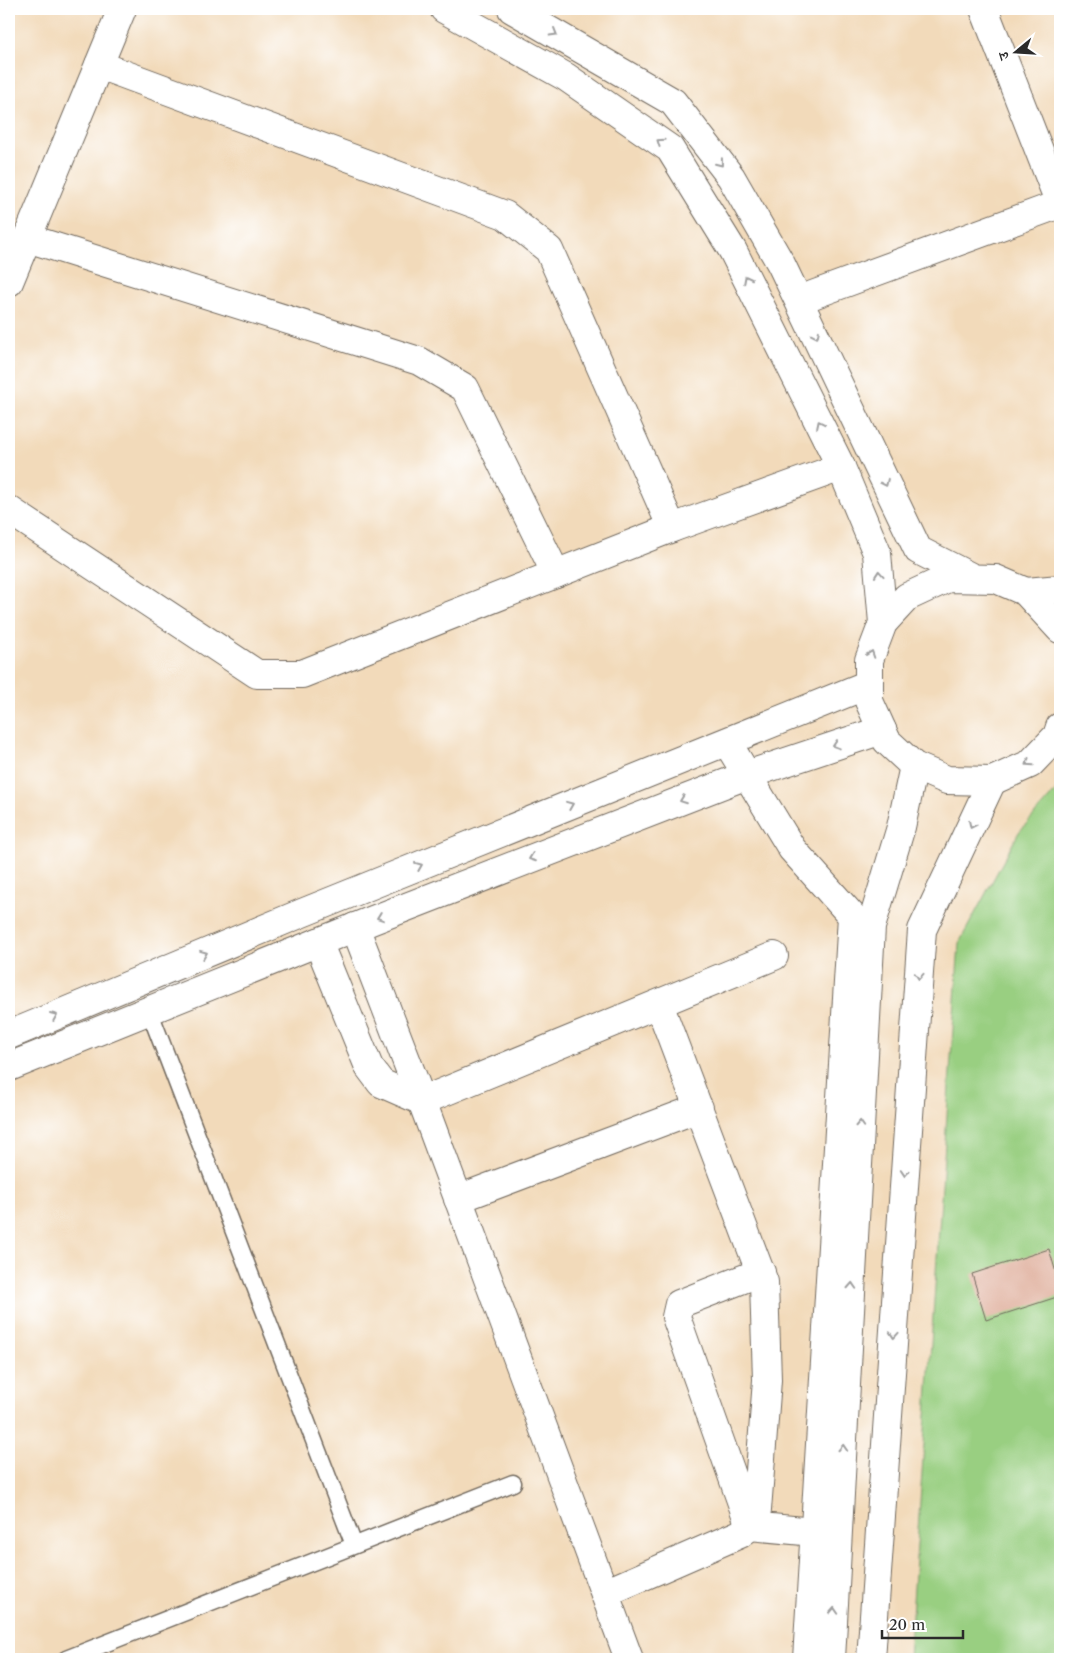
<svg xmlns="http://www.w3.org/2000/svg" width="1069" height="1668" viewBox="0 0 1069 1668" font-family="'Libre Caslon Text','Noto Serif Devanagari',serif">
<style>
.green{fill:#99cf81;stroke:#627d56}
.building{fill:#e0b19f}
.lines{fill:none;stroke-linecap:round;stroke-linejoin:round}
.lane-casing{stroke:#71685d;stroke-width:19}
.street-casing{stroke:#71685d;stroke-width:30}
.secondary-casing{stroke:#71685d;stroke-width:30}
.lane{stroke:#fff;stroke-width:16}
.street{stroke:#fff;stroke-width:28}
.secondary{stroke:#fff;stroke-width:28}
.oneway{stroke:#a0a0a0}
</style>
<rect width="100%" height="100%" fill="#fff"/>
<filter id="ink" filterUnits="userSpaceOnUse"><feTurbulence type="fractalNoise" baseFrequency=".02" numOctaves="2"/><feDisplacementMap in="SourceGraphic" scale="10" xChannelSelector="R" yChannelSelector="G"/><feConvolveMatrix kernelMatrix="1 2 1 2 8 2 1 2 1" color-interpolation-filters="sRGB"/></filter>
<filter id="wash" filterUnits="userSpaceOnUse"><feTurbulence type="fractalNoise" baseFrequency=".0096" numOctaves="4" result="noise"/><feDisplacementMap in="SourceGraphic" scale="20" xChannelSelector="R" yChannelSelector="G"/><feGaussianBlur stdDeviation="1.12" result="paint"/><feColorMatrix in="noise" values="0 0 0 0 0 0 0 0 0 0 0 0 0 0 0 0 0 1.4 0 .05"/><feComposite in="paint" operator="in"/></filter>
<g filter="url(#wash)">
<rect width="100%" height="100%" fill="#f2daba"/>
<path class="green" d="M1060,786V1659H909L959,943L1019,832Z"/>
<g id="blocks">
<path class="building" d="M1049,1249L1060,1286V1296L986,1320L972,1274Z"/>
</g>
</g>
<g filter="url(#ink)">
<use href="#blocks" fill-opacity="0" stroke="#71685d" stroke-width="1"/>
<g class="lines">
<g class="lane-casing">
<g id="lane">
<path d="M149,1010L354,1545"/>
<path d="M66,1659L513,1483"/>
</g>
</g>
<g class="street-casing">
<g id="street">
<path d="M984,9L1060,204"/>
<path d="M99,65L505,215L549,250L672,528"/>
<path d="M27,238L419,361L465,388L556,574"/>
<path d="M9,282L122,9"/>
<path d="M799,300L1060,204"/>
<path d="M9,510L257,674H302L672,528L841,467"/>
<path d="M355,927L422,1101"/>
<path d="M318,942L369,1067L381,1083L422,1101"/>
<path d="M458,1199L699,1108"/>
<path d="M761,1272L679,1304L676,1317L750,1526L814,1532"/>
<path d="M605,1593L740,1534L750,1526L757,1510L767,1380L764,1282L659,1004"/>
<path d="M629,1659L422,1101L774,956"/>
</g>
</g>
<g class="secondary-casing">
<g id="secondary">
<path d="M444,9L566,77L670,149L733,251L841,467L877,553L883,623"/>
<path d="M512,9L673,102L731,177L781,264L918,550L973,578"/>
<path d="M1026,592L1060,589"/>
<path d="M1060,629L1026,592L996,579L948,578L907,597L883,623L869,660V701L887,741L914,766L947,780L992,781L1030,764L1057,736L1060,727"/>
<path d="M727,742L792,849L852,916L807,1659"/>
<path d="M9,1035L302,913L869,684"/>
<path d="M9,1067L373,920L747,775L882,730"/>
<path d="M831,1659L871,927L901,827L914,766"/>
<path d="M871,1659L922,930L992,781"/>
</g>
</g>
<use href="#lane" class="lane"/>
<use href="#street" class="street"/>
<use href="#secondary" class="secondary"/>
</g>
<defs><path id="oneway-chevron" d="M-2-3.5L2.5 0L-2 3.5" fill="none" stroke-width="1.6" stroke-linecap="round" stroke-linejoin="round" transform="scale(1.25)"/></defs>
<g class="oneway">
<use href="#oneway-chevron" transform="translate(554 33) rotate(30)"/>
<use href="#oneway-chevron" transform="translate(660 142) rotate(-145)"/>
<use href="#oneway-chevron" transform="translate(720 163) rotate(52)"/>
<use href="#oneway-chevron" transform="translate(747 279) rotate(-117)"/>
<use href="#oneway-chevron" transform="translate(816 335) rotate(65)"/>
<use href="#oneway-chevron" transform="translate(820 424) rotate(-116)"/>
<use href="#oneway-chevron" transform="translate(885 483) rotate(65)"/>
<use href="#oneway-chevron" transform="translate(879 574) rotate(-95)"/>
<use href="#oneway-chevron" transform="translate(871 654) rotate(-71)"/>
<use href="#oneway-chevron" transform="translate(836 745) rotate(162)"/>
<use href="#oneway-chevron" transform="translate(1029 763) rotate(145)"/>
<use href="#oneway-chevron" transform="translate(683 800) rotate(159)"/>
<use href="#oneway-chevron" transform="translate(570 805) rotate(-22)"/>
<use href="#oneway-chevron" transform="translate(972 825) rotate(115)"/>
<use href="#oneway-chevron" transform="translate(532 858) rotate(159)"/>
<use href="#oneway-chevron" transform="translate(419 866) rotate(-22)"/>
<use href="#oneway-chevron" transform="translate(380 917) rotate(159)"/>
<use href="#oneway-chevron" transform="translate(204 954) rotate(-22)"/>
<use href="#oneway-chevron" transform="translate(919 976) rotate(94)"/>
<use href="#oneway-chevron" transform="translate(54 1016) rotate(-23)"/>
<use href="#oneway-chevron" transform="translate(860 1124) rotate(-87)"/>
<use href="#oneway-chevron" transform="translate(905 1173) rotate(94)"/>
<use href="#oneway-chevron" transform="translate(852 1286) rotate(-87)"/>
<use href="#oneway-chevron" transform="translate(894 1335) rotate(94)"/>
<use href="#oneway-chevron" transform="translate(843 1448) rotate(-87)"/>
<use href="#oneway-chevron" transform="translate(834 1611) rotate(-87)"/>
</g>
</g>
<rect width="1069" height="1668" fill="none" stroke="#fff" stroke-width="30"/>
<g transform="translate(1016 52) rotate(252)" stroke="#ffffff" stroke-width="4" paint-order="stroke">
<path d="M0-4L9 19L0 12L-9 19Z" fill="#2b2b2b"/>
<text y="-8" font-size="14" font-weight="bold" text-anchor="middle" fill="#2b2b2b">उ</text>
</g>
<path d="M882 1630v8h81v-8" fill="none" stroke="#2b2b2b" stroke-width="2.5"/>
<text x="889" y="1630" font-size="15" fill="#2b2b2b" stroke="#ffffff" stroke-width="4" paint-order="stroke">20 m</text>
</svg>
